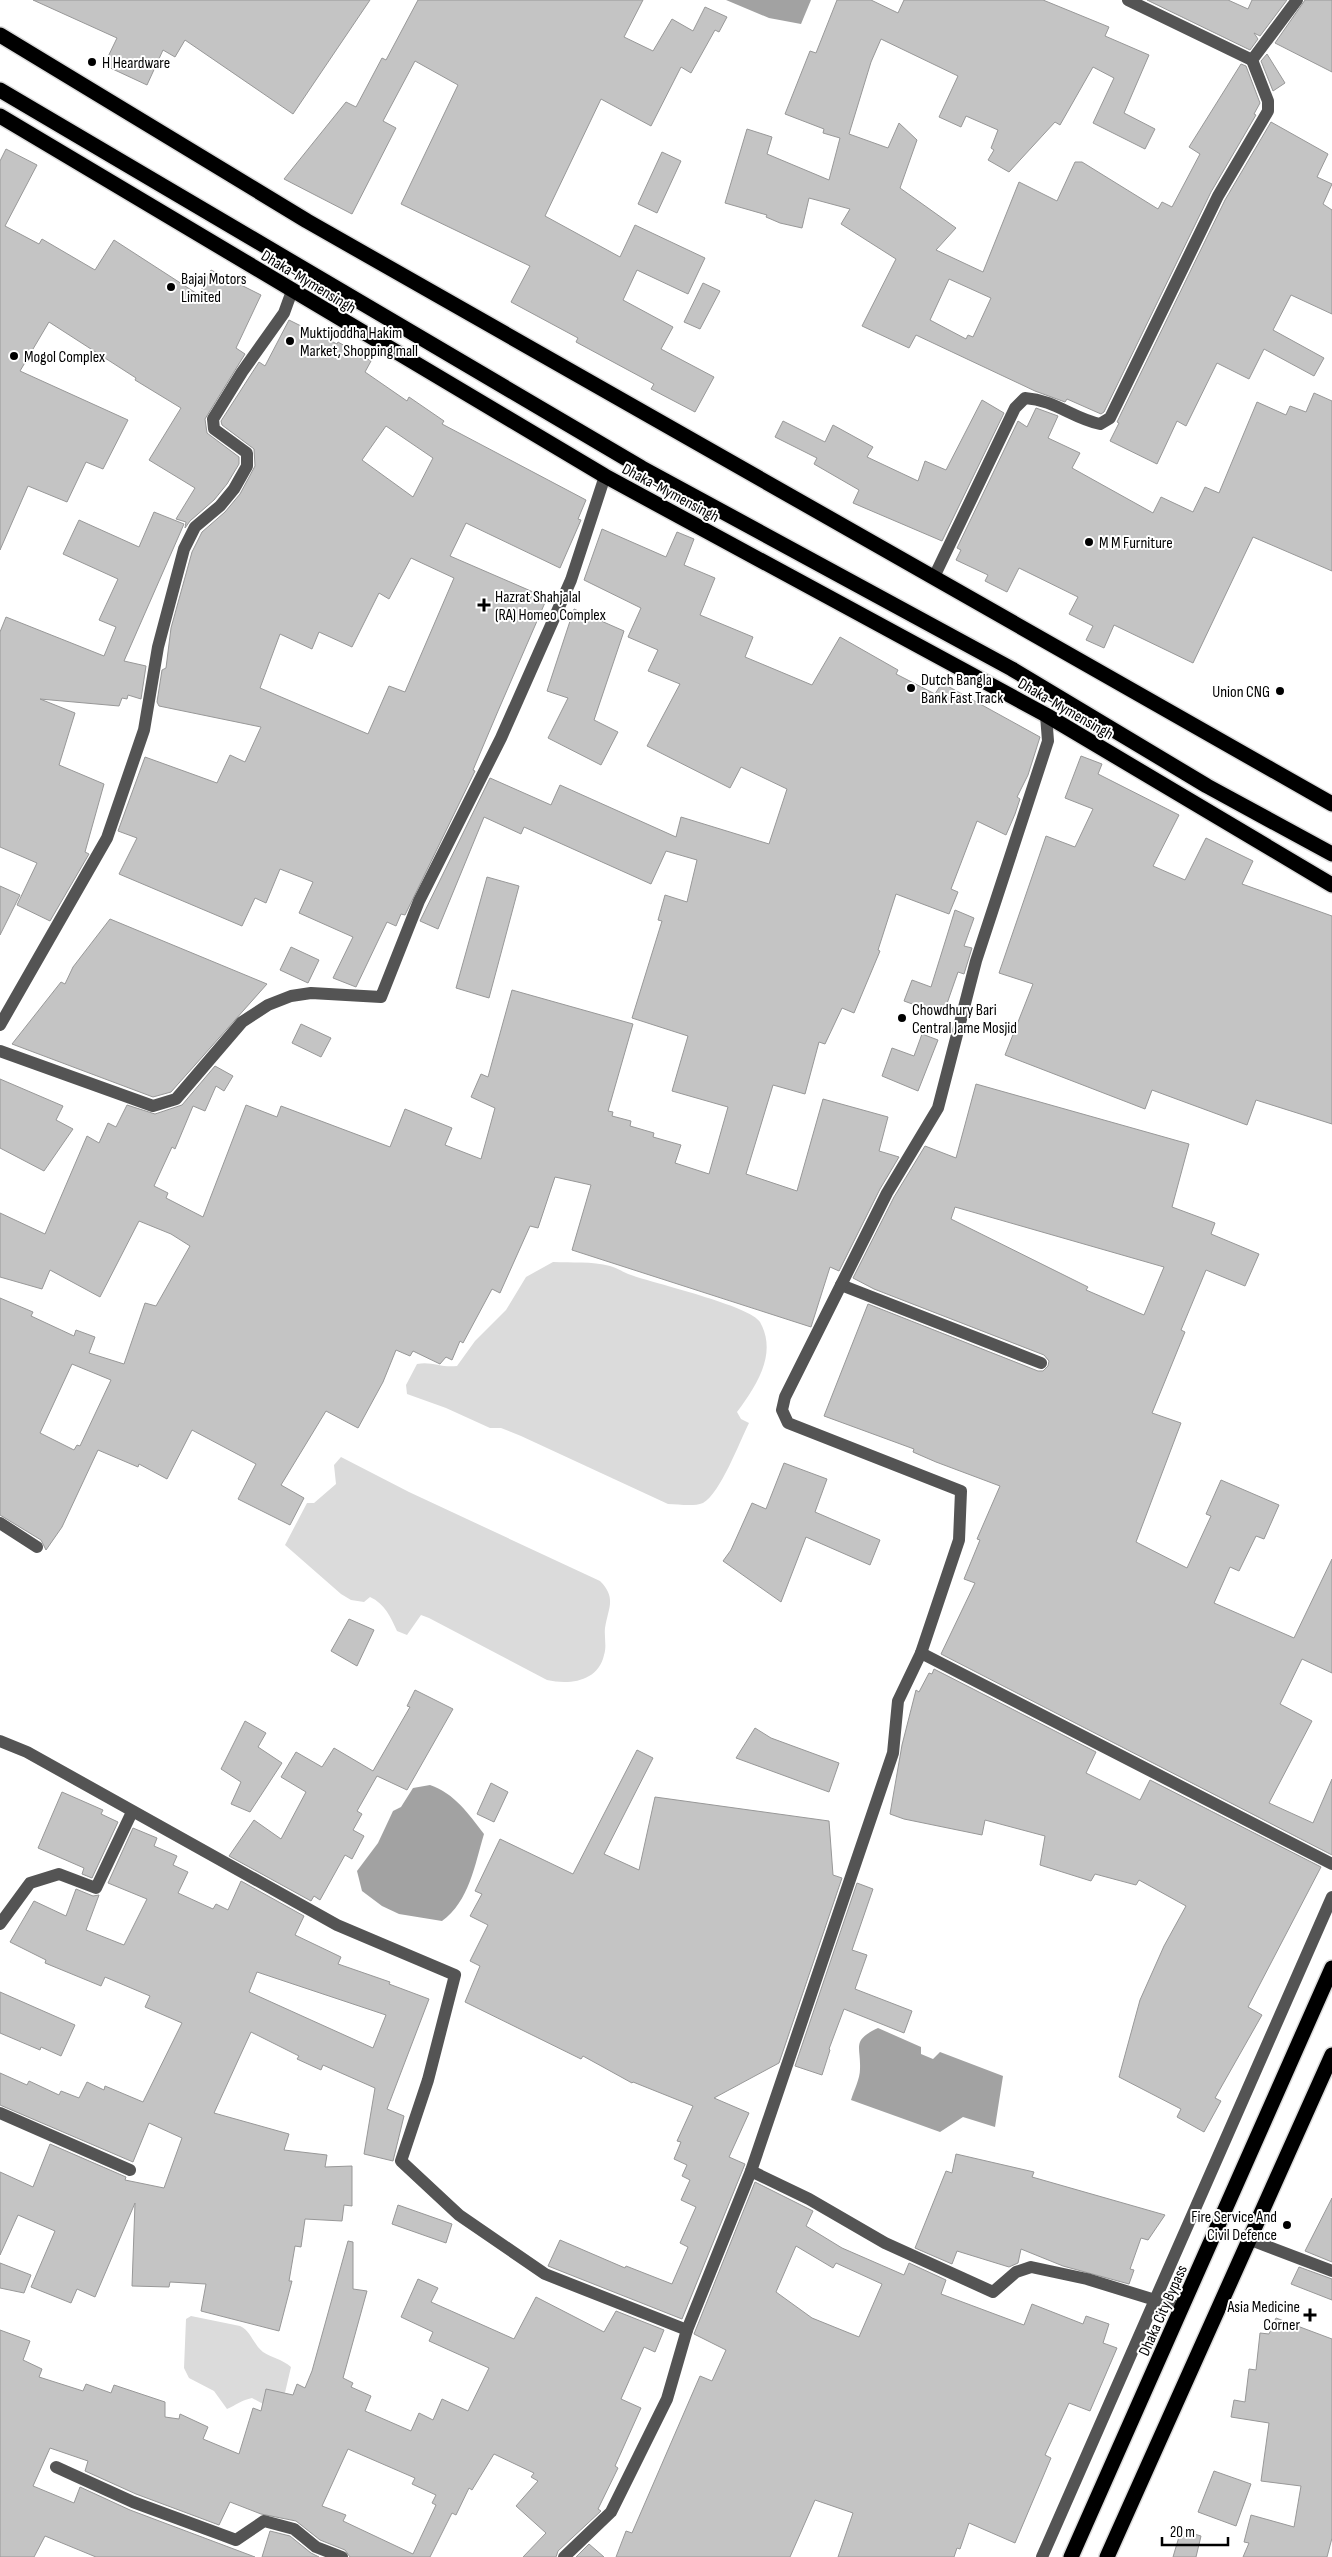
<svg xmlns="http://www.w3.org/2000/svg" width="1332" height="2557" viewBox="0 0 1332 2557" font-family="'Sofia Sans Condensed',sans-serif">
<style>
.green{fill:#dbdbdb}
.water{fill:#a2a2a2}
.building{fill:#c4c4c4;stroke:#989898;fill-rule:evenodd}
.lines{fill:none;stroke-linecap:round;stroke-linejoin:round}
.highway-casing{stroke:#dbdbdb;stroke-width:18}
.minor{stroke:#545454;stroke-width:12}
.highway{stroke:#000;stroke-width:15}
.poi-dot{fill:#000;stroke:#fff;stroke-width:2}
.labels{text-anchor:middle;stroke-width:4;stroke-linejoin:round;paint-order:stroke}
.poi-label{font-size:16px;fill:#000;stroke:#fff;text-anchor:start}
.street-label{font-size:16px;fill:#000;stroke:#fff}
</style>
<rect width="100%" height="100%" fill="#fff"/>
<g class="green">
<path d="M553,1262C571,1263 592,1261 610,1266C618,1268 624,1273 631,1275C653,1283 751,1306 760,1322C778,1354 756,1386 737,1412L741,1419L749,1423C740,1441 720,1494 703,1503C693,1507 678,1504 668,1504L521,1436L501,1428H490L446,1408L407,1394L406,1385L417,1364C432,1361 441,1368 457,1366L475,1341L506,1310L526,1277Z"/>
<path d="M341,1457L409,1492L600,1581C617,1598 608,1608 605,1628C604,1637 607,1646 604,1655C598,1682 569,1685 547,1680L429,1618L421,1615L407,1635L397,1631C390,1616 385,1604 370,1597L364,1602L351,1600L341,1594L285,1545L307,1503H314L336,1484L334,1465Z"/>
<path d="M191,2316L240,2326C251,2331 253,2344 263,2352C272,2358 282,2359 291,2367L284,2397L276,2411L252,2398C242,2400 236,2405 227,2409L214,2391L189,2378L184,2368L186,2319Z"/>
</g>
<g class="water">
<path d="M726,0H811L801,24L769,18Z"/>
<path d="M430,1785C455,1794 468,1813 484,1834C475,1864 469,1902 442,1921L399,1914L382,1906L362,1891L357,1871L378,1843L393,1811L401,1807L413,1788Z"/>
<path d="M878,2028L921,2047V2054L933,2059L940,2052L1003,2076L995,2127L963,2117L940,2132L851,2100C854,2090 860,2079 860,2069C861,2046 851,2041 878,2028Z"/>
</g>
<g class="building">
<path d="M33,0H370L293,114L185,40L175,57L163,50L147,85L104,65L117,38Z"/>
<path d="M418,0H643L624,37L653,51L672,19L693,31L705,7L727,17L719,32L715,30L691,73L681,67L651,126L601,99L545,216L620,257L635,225L705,258L688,294L637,270L623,300L673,327L661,349L714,377L695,412L651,389L654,384L576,342L578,338L511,302L530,266L401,204L458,85L415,61L383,121L396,128L352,214L284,179L346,102L356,107L382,58L386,60Z"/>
<path d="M837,0H871L898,13L904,0H1043L1109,27L1105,36L1149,55L1124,113L1155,129L1145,149L1093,123L1114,78L1093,67L1060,125L1055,122L1009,172L988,160L994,150L991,148L998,130L966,116L961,127L939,117L958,76L881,39L871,62L849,134L888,148L899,123L917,140L900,188L956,228L936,250L983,272L1019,182L1057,201L1075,162H1082L1158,209L1162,202L1172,207L1200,154L1189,147L1241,64L1246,66L1260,103L1254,114L1256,115L1211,192L1104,412L1101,414L1067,399L1065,402L1035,391L916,335L909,348L862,326L896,259L841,224L850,209L809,198L802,228L780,223L766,217L767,215L725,203L747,129L772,137L767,154L829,180L840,138L823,133L824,129L785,114L810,51L816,53ZM949,279L991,298L973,337L968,335L966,339L930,320Z"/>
<path d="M1147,0H1228L1248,9L1252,0H1287L1260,36L1254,33L1258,39L1250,50Z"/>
<path d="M1305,0H1332V72L1275,43Z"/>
<path d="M1267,54L1285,83L1273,91L1261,61Z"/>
<path d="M1271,122L1328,154L1317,177L1332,184L1323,204L1332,210V314L1291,295L1273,330L1324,358L1314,376L1264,349L1249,379L1217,363L1186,426L1177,421L1157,464L1110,441L1119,423L1117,422L1225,200Z"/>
<path d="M6,149L37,165L5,226L39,244L42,239L95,270L114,240L199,295L211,270L261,295L236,348L245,354L205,419L207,433L239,457V464L227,484L214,500L190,521L185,528L186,522L176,519L195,488L149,460L181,408L135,380L136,378L49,322L20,371L128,420L103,469L86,462L67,502L28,486L0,550V161Z"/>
<path d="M662,152L681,161L657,213L638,204Z"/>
<path d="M703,283L720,291L700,329L684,322Z"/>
<path d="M289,320L337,344L338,342L371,361L365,372L407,401L409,397L444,421L442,424L586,500L578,519L581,520L560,568L466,523L450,556L547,598L498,711L473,770L475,771L405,915L401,914L396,926L387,922L356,987L333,978L353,937L299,913L313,882L280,869L266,903L255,898L242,926L119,874L137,838L118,831L145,757L217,783L230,755L245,762L261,727L159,706L157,702L162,670L166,668L171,628L192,552L202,532L225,512L240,494L255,466L254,449L222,425L221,421L259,362L265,366ZM386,426L433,458L413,497L362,460ZM411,558L454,578L405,692L389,686L368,734L260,688L280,634L312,649L319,632L352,647L379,593L389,599Z"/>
<path d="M1314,393L1332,401V571L1253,537L1193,663L1114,625L1104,648L1086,640L1093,626L1069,614L1078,597L1019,568L1007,592L985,581L988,575L956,560L961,550L957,548L1018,421L1027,427L1036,408L1058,416L1048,438L1080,453L1072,468L1153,513L1161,497L1193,512L1205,487L1219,493L1257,402L1286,415L1290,406L1306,412Z"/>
<path d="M982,400L1004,413L942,541L853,503L859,490L814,464L817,458L775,437L783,421L825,442L833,425L873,447L867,457L918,481L925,461L946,470Z"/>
<path d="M154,512L184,524L124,661L146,666L141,699L128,695L127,699L122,698L119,706L40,699L75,713L59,765L104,784L85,852L89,854L50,921L17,905L37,863L0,847V632L6,617L104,656L116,627L99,620L118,579L63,554L79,520L139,547Z"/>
<path d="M602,529L666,557L677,532L694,539L684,565L715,578L700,615L753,637L745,657L812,685L840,637L898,670L896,674L935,694L942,683L1040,737L1028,775L1017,797L1020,799L1015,814L1006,835L977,821L951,889L958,892L949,914L896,894L878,950L880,951L854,1013L842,1008L825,1044L819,1042L805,1094L773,1085L746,1174L797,1191L823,1099L888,1117L879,1151L899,1157L880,1189L839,1271L830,1267L811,1327L572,1250L591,1185L555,1177L538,1228L530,1226L500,1293L492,1289L463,1343L460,1341L452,1360L446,1357L440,1364L413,1351L410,1356L396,1350L383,1382L358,1428L326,1411L281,1485L304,1498L290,1525L238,1499L256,1464L192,1430L167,1479L139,1464L138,1467L98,1450L62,1527L46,1550L41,1540L0,1515V1298L33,1312L31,1316L74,1336L76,1330L95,1337L89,1353L124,1364L145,1303L156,1306L190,1246L171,1234L139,1221L100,1297L50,1270L42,1289L0,1277V1213L45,1234L87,1136L99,1143L108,1123L116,1127L127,1105L155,1114L182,1105L215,1066L233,1076L224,1091L216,1086L205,1111L193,1106L175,1149L172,1147L154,1186L168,1193L166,1198L203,1217L246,1105L277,1117L281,1106L390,1147L405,1109L452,1128L445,1145L481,1159L495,1108L471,1097L481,1074L488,1077L512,990L633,1024L608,1111L613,1112L612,1116L631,1121L630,1126L654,1133L653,1137L681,1145L675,1163L709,1174L728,1107L672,1091L688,1036L632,1018L662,921L658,920L665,895L687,902L697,860L666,851L651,884L524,827L521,834L484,817L438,929L420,921L490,778L551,805L560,785L676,837L681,817L769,844L787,789L741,767L730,788L647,746L680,684L648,671L658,650L628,637L641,608L584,580ZM72,1364L111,1380L80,1446L77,1445L74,1450L40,1433Z"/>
<path d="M574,609L624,631L594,720L618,732L601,765L548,738L568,698L547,691Z"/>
<path d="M1081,756L1102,764L1098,774L1179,815L1153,866L1185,880L1206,838L1253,861L1242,884L1332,916V1124L1256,1100L1247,1125L1152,1090L1145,1109L1005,1055L1033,984L999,973L1046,836L1075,847L1093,809L1065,798Z"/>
<path d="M487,877L519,886L489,998L456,988Z"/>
<path d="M0,886L20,895L0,935Z"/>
<path d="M955,910L974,918L964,946L972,948L964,974L958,972L943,1015L904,1001L912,980L931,987Z"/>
<path d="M110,919L267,984L171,1092L153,1097L12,1044L61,982L65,984L73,967Z"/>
<path d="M291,947L319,960L308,983L280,970Z"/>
<path d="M301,1024L331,1038L321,1057L292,1043Z"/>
<path d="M922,1034L938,1040L918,1091L882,1076L892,1048L914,1056Z"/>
<path d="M0,1079L63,1106L56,1120L73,1129L44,1171L0,1148Z"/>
<path d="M976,1084L1189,1144L1172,1207L1215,1223L1211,1234L1259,1254L1245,1286L1206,1270L1181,1330L1185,1332L1152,1413L1181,1423L1136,1542L1187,1568L1211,1516L1206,1514L1221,1480L1279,1505L1264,1539L1256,1536L1239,1571L1230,1567L1214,1603L1294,1638L1332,1559V1673L1302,1659L1280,1704L1312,1721L1269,1803L1313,1823L1332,1779V1855L941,1654L975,1583L964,1579L980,1540L977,1539L1000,1486L936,1462L913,1452L914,1449L824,1416L868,1304L1038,1371H1043L1048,1366L1049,1361L1044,1355L874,1289L853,1278L894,1197L925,1146L956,1158ZM955,1207L1164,1267L1144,1315L1086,1290L1088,1287L951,1219Z"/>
<path d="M784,1463L827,1479L815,1512L880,1540L870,1565L806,1537L781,1602L723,1561L731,1550L752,1503L766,1509Z"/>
<path d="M349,1619L374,1630L357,1666L331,1651Z"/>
<path d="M934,1669L1096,1752L1086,1773L1140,1800L1150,1780L1321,1867L1248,2007L1262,2015L1215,2098L1221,2101L1204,2132L1177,2117L1181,2109L1119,2077L1140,2000L1164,1946L1186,1906L1139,1880L1136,1885L1095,1874L1091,1881L1040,1865L1045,1836L985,1820L982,1835L904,1819L890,1814L902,1745L916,1690L919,1692L929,1673L932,1674Z"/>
<path d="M415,1690L453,1709L407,1790L377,1776L357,1811L362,1814L353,1830L364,1836L352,1859L345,1855L320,1900L314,1896L311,1901L229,1856L254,1820L281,1839L306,1792L281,1777L296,1752L322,1767L334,1748L373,1771L410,1707L407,1706Z"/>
<path d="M245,1721L266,1733L258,1747L282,1763L250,1812L231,1804L241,1782L221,1769Z"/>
<path d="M755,1728L771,1738L839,1763L829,1792L736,1758Z"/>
<path d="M637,1750L653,1758L604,1854L639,1870L655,1797L829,1821L833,1875L842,1878L779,2063L714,2098L749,2113L729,2157L745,2164L682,2319L548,2266L560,2240L625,2268L626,2266L672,2284L688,2247L680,2243L696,2207L681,2200L690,2180L682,2176L687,2165L674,2159L681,2142L677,2141L693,2106L633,2082L632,2083L583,2056L581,2059L465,2002L480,1966L470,1961L488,1925L470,1916L482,1894L475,1891L500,1839L573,1874Z"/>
<path d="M491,1783L508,1792L494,1822L477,1814Z"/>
<path d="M62,1792L103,1810L101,1814L118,1822L92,1878L82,1874L84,1868L38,1848Z"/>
<path d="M133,1828L157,1838L154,1846L177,1856L173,1865L188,1872L178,1893L213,1909L216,1904L228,1910L241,1881L304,1916L295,1935L341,1957L338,1964L390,1982L389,1984L429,1999L387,2109L404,2116L393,2161L364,2154L375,2088L323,2065L321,2070L297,2059L299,2056L251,2032L214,2113L289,2134L284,2150L327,2155L325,2167L352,2166V2206L344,2205L342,2221L305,2219L301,2247L295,2246L289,2281H292L279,2331L201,2311L206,2284L170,2282L169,2287L132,2286L135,2203L95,2297L77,2289L71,2303L31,2287L55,2231L18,2215L0,2255V2172L33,2187L50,2144L126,2177L125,2180L164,2188L182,2138L149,2123L133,2162L0,2105V2073L27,2085L29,2081L59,2095L61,2091L79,2098L87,2082L104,2090L105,2086L143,2102L182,2023L145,2007L150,1996L105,1977L101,1986L45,1963L46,1960L10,1942L34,1901L66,1916L76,1889L93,1896L99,1895L86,1930L124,1945L147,1899L108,1883ZM257,1972L386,2015L373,2048L249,1992Z"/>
<path d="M857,1883L873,1889L852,1950L867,1955L855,1989L912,2011L904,2033L844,2009L829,2049L830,2050L822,2075L795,2066Z"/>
<path d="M0,1992L75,2025L61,2056L41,2047L40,2050L0,2033Z"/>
<path d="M956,2154L1034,2172L1032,2177L1165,2215L1148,2240L1141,2238L1130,2269L1134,2270L1129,2284L1063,2266L1021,2249L1018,2263L1009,2267L957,2251L952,2264L915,2248L946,2171L952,2173Z"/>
<path d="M755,2182L813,2211L806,2226L842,2248L904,2275L909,2263L946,2280L941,2294L1024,2325L1032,2304L1083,2324L1086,2316L1109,2324L1103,2343L1117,2348L1090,2411L1069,2403L1045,2455L1051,2458L1015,2543L969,2523L960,2549L957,2548L954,2557H838L853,2513L815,2500L790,2557H616L626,2531L632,2533L700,2376L712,2381L726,2350L694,2334ZM796,2246L833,2268L836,2263L882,2284L859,2337L812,2318L776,2292Z"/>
<path d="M1332,2198V2262L1305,2251Z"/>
<path d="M398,2205L452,2224L446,2243L392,2224Z"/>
<path d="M348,2241L353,2242V2289L367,2291L343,2378L353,2383L351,2387L371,2396L365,2411L411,2431L419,2413L433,2420L442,2399L468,2411L489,2368L429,2341L433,2332L401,2317L418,2279L438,2288L431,2302L514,2339L536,2297L604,2332L616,2311L664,2330L655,2352L644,2347L621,2399L641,2408L615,2466L618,2468L598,2509L601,2511L558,2551L556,2557H523L546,2533L516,2506L538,2481L531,2477L534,2473L494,2454L472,2490L469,2488L456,2515L452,2513L430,2557H350L345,2550L320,2540L296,2521L261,2514L230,2502L219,2525L136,2494L85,2471L88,2461L50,2448L33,2486L74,2503L80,2487L130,2510L255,2557H96L45,2536L34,2557H0V2330L30,2341L23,2360L42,2369L39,2377L83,2391L86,2384L111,2393L114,2385L165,2402V2417L179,2419L180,2414L208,2427L203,2439L239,2454L253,2408L261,2411L266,2389L293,2395L297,2384L305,2388L312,2371ZM348,2449L415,2478L412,2484L436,2495L432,2503L436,2505L413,2554L343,2521L346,2515L322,2506Z"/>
<path d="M0,2263L31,2275L24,2293L0,2288Z"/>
<path d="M1299,2267L1332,2279V2300L1291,2284Z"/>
<path d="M1276,2318L1332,2339V2538L1327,2557H1243L1249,2543L1244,2542L1251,2515L1294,2527L1301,2486L1261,2481L1269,2423L1231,2417L1234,2400L1245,2402L1249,2369L1256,2370L1260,2333L1269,2334Z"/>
<path d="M1214,2471L1251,2484L1236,2526L1198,2512Z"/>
<path d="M1181,2530L1201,2536L1196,2557H1173Z"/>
<path d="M270,2531L290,2536L311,2553L319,2557H262Z"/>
<path d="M589,2544L604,2557H576Z"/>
</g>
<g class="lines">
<g class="highway-casing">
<g id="highway">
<path d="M0,35L307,221L1332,804"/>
<path d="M0,90L642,468L1012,669L1207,786L1332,854"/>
<path d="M0,116L605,476L1046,715L1332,885"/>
<path d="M1071,2557L1332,1968"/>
<path d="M1107,2557L1332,2055"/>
</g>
</g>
<g class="minor">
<path d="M1128,0L1252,60"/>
<path d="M934,577L1015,408L1025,398C1055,400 1072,418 1100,424L1110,418L1218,196L1268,111V101L1252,60L1297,0"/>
<path d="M0,1025L107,838L144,730L158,647L184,549L195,527L220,506L234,489L247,466V453L214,429L213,419L242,372L284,313L292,291"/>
<path d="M0,1051L153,1106L176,1099L242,1022L268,1005L291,996L311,993L381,997L419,901L501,738L571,580L605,476"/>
<path d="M841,1285L1041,1363"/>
<path d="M0,1523L37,1547"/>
<path d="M921,1653L959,1540L961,1491L788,1423L782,1410L785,1397L887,1193L938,1108L976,961L1048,741L1046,715"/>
<path d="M0,1741L27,1752L337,1925L455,1975L428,2080L401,2161L459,2215L545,2274L687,2330"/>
<path d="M0,1924L30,1883L59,1874L96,1888L132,1812"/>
<path d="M0,2113L130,2170"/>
<path d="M751,2171L809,2199L885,2243L993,2292L1016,2272L1031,2267L1087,2279L1181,2308"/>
<path d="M1248,2239L1332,2271"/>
<path d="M56,2467L133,2502L236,2540L264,2521L294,2529L316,2547L342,2557"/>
<path d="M564,2557L611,2512L667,2399L687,2330L751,2171L893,1753L898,1701L921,1653L1332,1864"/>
<path d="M1042,2557L1332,1897"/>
</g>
<use href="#highway" class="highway"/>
</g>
<g class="poi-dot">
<circle cx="92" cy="62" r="5"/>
<circle cx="171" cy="287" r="5"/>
<circle cx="290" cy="341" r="5"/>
<circle cx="14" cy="356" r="5"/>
<circle cx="1089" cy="542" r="5"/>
<path d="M481.5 597.5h5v5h5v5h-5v5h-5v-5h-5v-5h5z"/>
<circle cx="911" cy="688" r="5"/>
<circle cx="1280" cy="691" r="5"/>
<circle cx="902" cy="1018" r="5"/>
<circle cx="1287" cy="2225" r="5"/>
<path d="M1307.5 2307.5h5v5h5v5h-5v5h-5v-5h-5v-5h5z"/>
</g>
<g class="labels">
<g class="poi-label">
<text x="102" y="68">H Heardware</text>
<text x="181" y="284">Bajaj Motors<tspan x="181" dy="18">Limited</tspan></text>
<text x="300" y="338">Muktijoddha Hakim<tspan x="300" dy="18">Market, Shopping mall</tspan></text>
<text x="24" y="362">Mogol Complex</text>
<text x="1099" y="548">M M Furniture</text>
<text x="495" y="602">Hazrat Shahjalal<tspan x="495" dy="18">(RA) Homeo Complex</tspan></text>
<text x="921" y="685">Dutch Bangla<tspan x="921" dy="18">Bank Fast Track</tspan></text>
<text x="1270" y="697" text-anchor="end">Union CNG</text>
<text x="912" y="1015">Chowdhury Bari<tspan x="912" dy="18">Central Jame Mosjid</tspan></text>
<text x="1277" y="2222" text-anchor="end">Fire Service And<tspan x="1277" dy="18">Civil Defence</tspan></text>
<text x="1300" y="2312" text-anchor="end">Asia Medicine<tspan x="1300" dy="18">Corner</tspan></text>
</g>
<g class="street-label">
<text transform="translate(309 281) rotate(31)" y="6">Dhaka-Mymensingh</text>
<text transform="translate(671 492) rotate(28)" y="6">Dhaka-Mymensingh</text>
<text transform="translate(1066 708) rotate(30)" y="6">Dhaka-Mymensingh</text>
<text transform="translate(1162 2310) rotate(-66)" y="6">Dhaka City Bypass</text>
</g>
</g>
<path d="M1162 2537v8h66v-8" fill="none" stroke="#000000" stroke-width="2.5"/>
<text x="1170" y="2537" font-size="15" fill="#000000" stroke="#ffffff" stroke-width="4" paint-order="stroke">20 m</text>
</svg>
